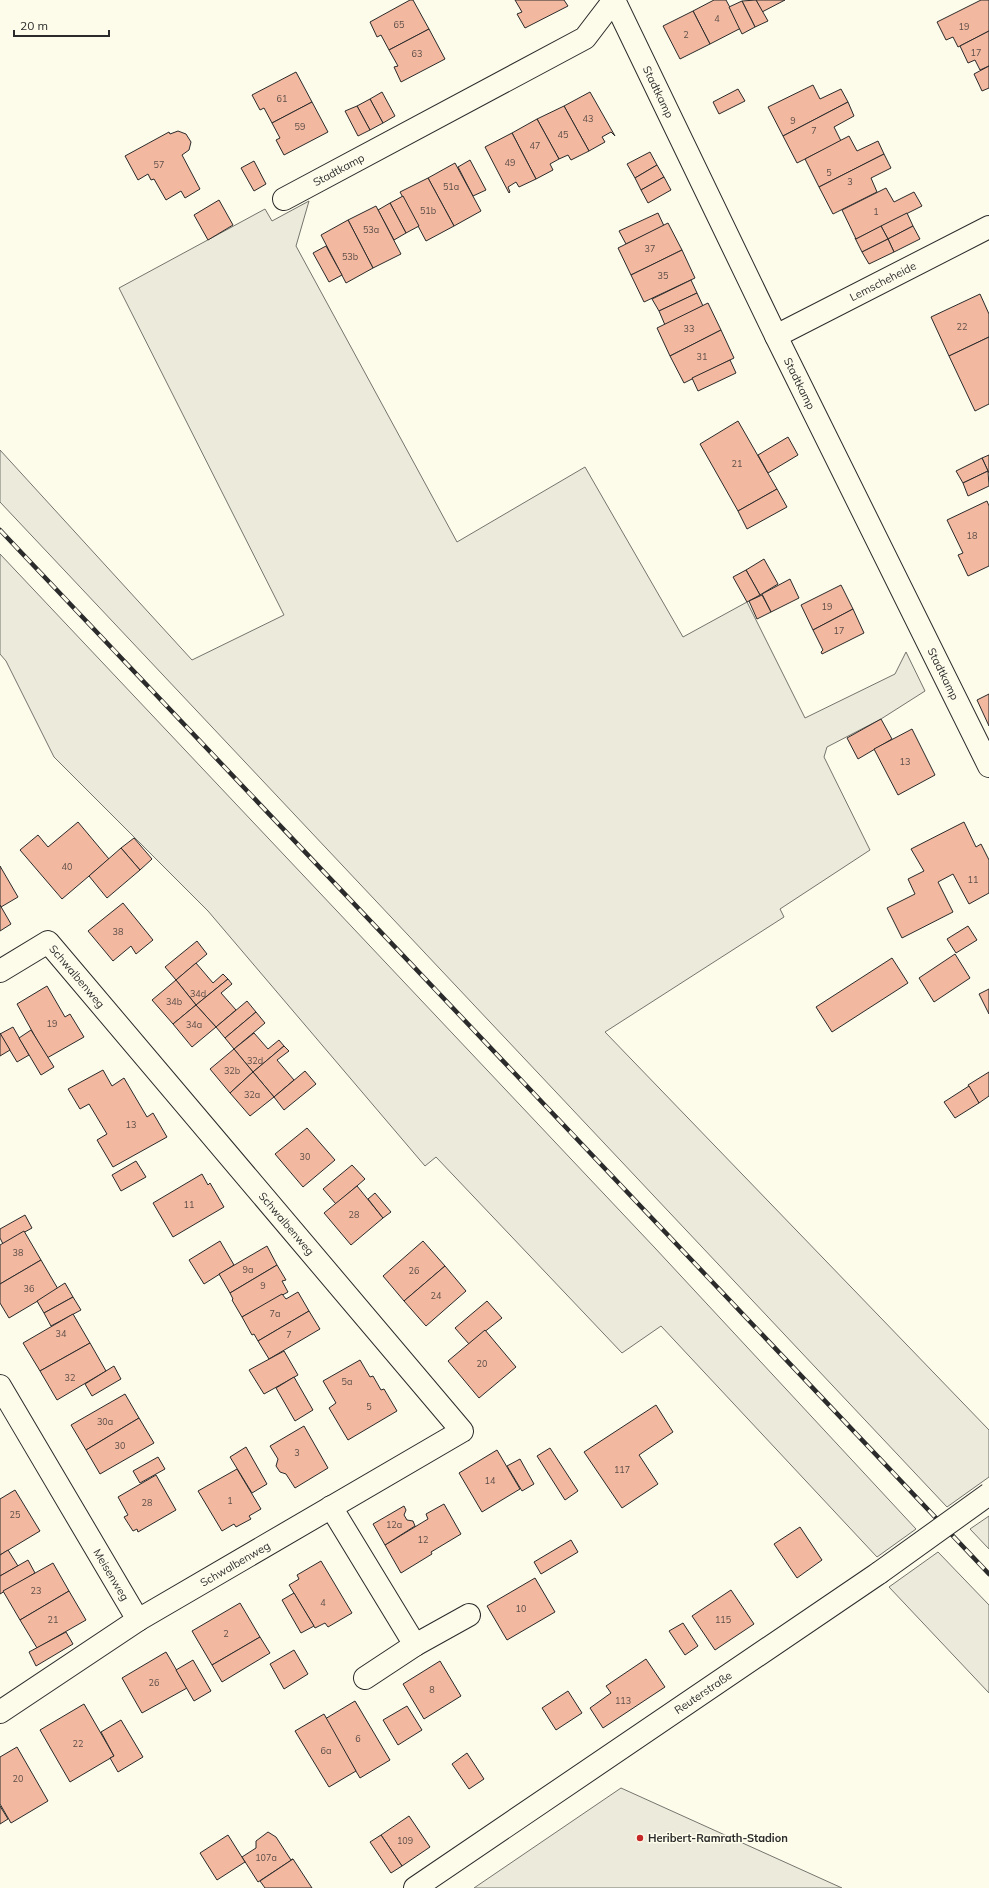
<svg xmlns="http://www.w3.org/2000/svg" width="989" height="1888" viewBox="0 0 989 1888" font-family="Mulish,sans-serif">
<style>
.green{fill:#ecebdb;stroke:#74746e}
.building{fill:#f2b8a0;stroke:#2b2b2b}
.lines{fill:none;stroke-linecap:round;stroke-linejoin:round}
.street-casing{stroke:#2b2b2b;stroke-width:24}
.secondary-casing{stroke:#2b2b2b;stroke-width:24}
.street{stroke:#fdfbea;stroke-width:22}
.secondary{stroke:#fdfbea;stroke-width:22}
.rail-casing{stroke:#2b2b2b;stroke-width:4.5}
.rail{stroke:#fdfbea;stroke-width:3;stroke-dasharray:9;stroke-linecap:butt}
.secondary-bridge-casing{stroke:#2b2b2b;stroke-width:24;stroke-linecap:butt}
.secondary-bridge{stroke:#fdfbea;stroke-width:22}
.poi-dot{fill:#c62828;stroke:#fdfbea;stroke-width:1.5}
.labels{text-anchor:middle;stroke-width:3;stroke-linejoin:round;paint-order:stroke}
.number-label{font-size:9px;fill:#5d4e48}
.street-label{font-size:11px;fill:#2b2b2b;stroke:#fdfbea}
.poi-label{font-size:11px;font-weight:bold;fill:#2b2b2b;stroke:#fdfbea;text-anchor:start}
</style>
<rect width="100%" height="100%" fill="#fdfbea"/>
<g class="green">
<path d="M309,201L296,246L457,542L585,467L683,637L747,602L805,718L895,674L906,652L925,691L881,719L827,747L824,757L870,850L780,909L784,917L605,1032L989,1430V1477L947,1507L0,502V450L192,660L284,615L119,288L265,209L272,221Z"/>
<path d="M0,554L655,1248L916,1529L877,1557L661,1326L622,1353L436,1157L425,1166L208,911L54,757L6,661L0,654Z"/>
<path d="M989,1516V1549L970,1529Z"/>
<path d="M938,1552L989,1605V1693L889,1587Z"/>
<path d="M621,1788L842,1888H474Z"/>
</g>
<g class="building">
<path d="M410,0H413L429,29L389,50L381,35L377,37L370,22Z"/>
<path d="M515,0H564L568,6L525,28L517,14L522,12Z"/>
<path d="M714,0H726L741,28L710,44L693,11Z"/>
<path d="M756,0H785L762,12Z"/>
<path d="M756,0L768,21L755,27L742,1Z"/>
<path d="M981,0H989V31L958,47L953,37L946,40L937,22Z"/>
<path d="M742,1L755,27L742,34L729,7Z"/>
<path d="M693,11L710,44L680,59L663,26Z"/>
<path d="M429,29L445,59L401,82L394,67L398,66L389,50Z"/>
<path d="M989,31V66L980,70L975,60L968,63L960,46Z"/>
<path d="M989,66V88L982,91L974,74Z"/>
<path d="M296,72L312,102L272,123L264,108L260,110L252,95Z"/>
<path d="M813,85L820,99L841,89L848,102L783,136L768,107Z"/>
<path d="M738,89L745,101L719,114L713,102Z"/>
<path d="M382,92L395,116L383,123L370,99Z"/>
<path d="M590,92L615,136L611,132L602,137L605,142L589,151L564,106Z"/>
<path d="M370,99L383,123L370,130L357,106Z"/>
<path d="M312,102L328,132L284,155L276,140L280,138L272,123Z"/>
<path d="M848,102L854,116L834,127L841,141L797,163L783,136Z"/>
<path d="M357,106L370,130L358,136L345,111Z"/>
<path d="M564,106L589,151L571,160L568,155L559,159L537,119Z"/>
<path d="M537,119L559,159L550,164L553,170L536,179L512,133Z"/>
<path d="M178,131L186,134L191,142L189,150L182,155L200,189L185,198L181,191L166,200L154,179L151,180L148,174L138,180L125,156L169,132L170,134Z"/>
<path d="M512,133L536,179L519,187L516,182L508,187L510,192L509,193L485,147Z"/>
<path d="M849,136L857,151L878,141L884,154L819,187L805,159Z"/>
<path d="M650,152L657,165L635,178L627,164Z"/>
<path d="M884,154L891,168L871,178L877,192L833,214L819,187Z"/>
<path d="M470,160L486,190L473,196L458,167Z"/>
<path d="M254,161L266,184L254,191L241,168Z"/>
<path d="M455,163L481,211L454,226L428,178Z"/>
<path d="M657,165L664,177L641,190L635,178Z"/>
<path d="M664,177L671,190L648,203L641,190Z"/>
<path d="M428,178L454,226L426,241L400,192Z"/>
<path d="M886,188L894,202L914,192L922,206L856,239L842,210Z"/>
<path d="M403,196L419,226L406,233L390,203Z"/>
<path d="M219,200L233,225L208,240L194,215Z"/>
<path d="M390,203L406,233L394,240L378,210Z"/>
<path d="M376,206L401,254L373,268L348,220Z"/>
<path d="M658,213L664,226L626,244L619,231Z"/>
<path d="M907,213L913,226L888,239L881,226Z"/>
<path d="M348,220L373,268L346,283L321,235Z"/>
<path d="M668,223L682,250L631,275L618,248Z"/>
<path d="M881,226L888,239L862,252L855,238L856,239Z"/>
<path d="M913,226L920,239L894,252L888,239Z"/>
<path d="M888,239L894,252L869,264L862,252Z"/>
<path d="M326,246L342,275L329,282L313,253Z"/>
<path d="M682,250L695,278L644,302L631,275Z"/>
<path d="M691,280L697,293L659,311L652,299Z"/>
<path d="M697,293L703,306L665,325L659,311Z"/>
<path d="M980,294L989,314V337L949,356L931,317Z"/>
<path d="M708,303L721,330L670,356L657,328Z"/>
<path d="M721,330L734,358L684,383L670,356Z"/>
<path d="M989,337V404L975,411L949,356Z"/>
<path d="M730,360L736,373L698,391L692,378Z"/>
<path d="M738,421L777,489L738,511L700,444Z"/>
<path d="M788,437L798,455L768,473L758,455Z"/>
<path d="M989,455V473L982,458Z"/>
<path d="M982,458L988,471L963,483L956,471Z"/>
<path d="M988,471L989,486L968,496L963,483Z"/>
<path d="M777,489L787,507L747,529L738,511Z"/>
<path d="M987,501L989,506V566L968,576L958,555L963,553L947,520Z"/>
<path d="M764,559L778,584L760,595L746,570Z"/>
<path d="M746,570L760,595L747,602L733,577Z"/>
<path d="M790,579L799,598L771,612L762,594Z"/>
<path d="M841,585L853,609L813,630L801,605Z"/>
<path d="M762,595L771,612L757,619L749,601Z"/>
<path d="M853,609L864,633L822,654L821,652L823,650L813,630Z"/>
<path d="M989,694V726L977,700Z"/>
<path d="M881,719L892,739L858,759L847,738Z"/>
<path d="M912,729L935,775L898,795L874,749Z"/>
<path d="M78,822L109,859L62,899L20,850L38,835L48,847Z"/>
<path d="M964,822L976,847L981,844L989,860V893L969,904L953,874L938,882L953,912L902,938L887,908L915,894L908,879L924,871L911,849Z"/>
<path d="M134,838L152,859L140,870L121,848Z"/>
<path d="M121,848L140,870L107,898L89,876Z"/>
<path d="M0,866L18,897L1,907L0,905Z"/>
<path d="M123,903L153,940L136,954L131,946L113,961L88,931Z"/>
<path d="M0,905L11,924L0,931Z"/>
<path d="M968,926L977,940L956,953L947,939Z"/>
<path d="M197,941L207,954L176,980L165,967Z"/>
<path d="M955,954L970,978L934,1002L919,978Z"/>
<path d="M892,958L908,983L832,1032L816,1007Z"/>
<path d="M196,963L213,983L223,974L228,979L196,1005L176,980Z"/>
<path d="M228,979L232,984L221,993L236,1010L216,1027L196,1005Z"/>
<path d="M176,980L196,1005L173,1024L152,1000Z"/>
<path d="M47,986L65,1017L70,1014L84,1037L47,1058L17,1004Z"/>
<path d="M989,989V1014L979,994Z"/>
<path d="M247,1001L256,1012L225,1038L216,1027Z"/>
<path d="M196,1005L216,1027L192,1047L173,1024Z"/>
<path d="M256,1012L265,1023L234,1049L225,1038Z"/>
<path d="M13,1027L29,1055L17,1062L0,1034Z"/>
<path d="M31,1030L54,1067L41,1075L19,1038Z"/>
<path d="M0,1033L10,1050L0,1056Z"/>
<path d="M254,1033L268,1049L279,1040L284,1046L253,1072L234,1049Z"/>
<path d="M284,1046L289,1051L277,1060L294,1080L274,1097L253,1072Z"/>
<path d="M234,1049L253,1072L230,1093L210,1069Z"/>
<path d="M103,1070L112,1086L124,1078L147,1117L153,1113L167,1137L113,1167L97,1140L107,1134L89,1104L80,1109L68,1089Z"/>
<path d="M305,1071L316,1084L284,1110L274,1097Z"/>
<path d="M253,1072L274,1097L250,1116L230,1093Z"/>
<path d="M989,1072V1096L979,1103L968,1085Z"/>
<path d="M969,1086L979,1103L955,1118L944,1102Z"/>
<path d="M307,1128L335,1160L303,1187L275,1154Z"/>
<path d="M136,1161L146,1177L121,1191L112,1175Z"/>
<path d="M352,1165L365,1179L336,1204L323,1189Z"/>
<path d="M202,1174L208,1185L210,1183L224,1207L173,1237L153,1203Z"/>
<path d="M357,1186L383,1218L351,1245L324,1213Z"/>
<path d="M375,1193L391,1212L383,1218L368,1199Z"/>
<path d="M25,1215L32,1228L3,1244L0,1238V1229Z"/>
<path d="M24,1231L41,1260L0,1284V1245Z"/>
<path d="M220,1241L234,1265L204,1284L189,1260Z"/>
<path d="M423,1241L445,1266L404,1301L383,1276Z"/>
<path d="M267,1246L277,1265L230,1293L219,1274Z"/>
<path d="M41,1260L58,1289L9,1318L0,1303V1284Z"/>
<path d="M277,1265L286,1280L282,1281L288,1292L242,1317L232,1300L233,1299L230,1293Z"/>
<path d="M445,1266L466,1291L426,1326L404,1301Z"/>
<path d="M65,1283L73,1297L44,1313L37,1301Z"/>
<path d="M298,1292L309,1311L258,1341L254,1334L252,1335L242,1317L282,1294L286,1299Z"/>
<path d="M73,1297L81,1310L51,1326L44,1313Z"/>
<path d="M487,1301L502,1318L469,1344L455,1328Z"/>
<path d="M309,1311L320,1329L269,1359L258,1341Z"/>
<path d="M73,1314L90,1343L40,1371L23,1343Z"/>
<path d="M485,1330L516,1367L479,1398L448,1361Z"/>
<path d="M90,1343L106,1371L57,1400L40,1371Z"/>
<path d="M284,1351L298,1375L264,1394L249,1370Z"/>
<path d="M360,1360L370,1377L373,1376L381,1390L384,1389L397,1411L348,1440L329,1408L336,1403L323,1381Z"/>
<path d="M114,1366L121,1379L92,1396L85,1384Z"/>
<path d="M294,1377L313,1410L295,1421L276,1388Z"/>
<path d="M125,1394L139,1418L86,1450L71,1425Z"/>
<path d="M656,1405L673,1432L639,1455L658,1484L622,1508L584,1452Z"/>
<path d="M139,1418L154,1443L100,1474L86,1450Z"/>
<path d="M304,1426L328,1468L295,1488L286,1474L280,1472L276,1466L278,1459L270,1446Z"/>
<path d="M246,1447L267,1484L252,1493L230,1457Z"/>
<path d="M550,1448L578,1491L565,1500L537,1456Z"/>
<path d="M497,1450L520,1489L482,1512L459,1473Z"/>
<path d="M158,1457L165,1469L140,1483L133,1471Z"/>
<path d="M520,1459L534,1484L522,1491L507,1466Z"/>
<path d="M237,1469L261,1509L249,1516L251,1519L236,1527L234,1524L222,1531L198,1491Z"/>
<path d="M156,1475L176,1510L138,1532L137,1529L133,1531L124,1517L128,1515L118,1497Z"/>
<path d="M15,1490L40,1531L0,1555V1499Z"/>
<path d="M444,1504L461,1534L431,1552L432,1554L401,1573L385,1545L428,1519L426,1514Z"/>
<path d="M404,1506L406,1510L404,1515L407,1520L413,1521L415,1526L385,1545L373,1524Z"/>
<path d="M800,1527L822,1560L797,1578L774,1544Z"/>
<path d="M571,1540L578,1552L541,1574L534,1562Z"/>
<path d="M8,1550L18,1566L0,1576V1555Z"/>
<path d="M28,1560L35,1573L0,1594V1576Z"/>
<path d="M321,1561L352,1613L328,1627L325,1623L315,1628L289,1585L299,1579L297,1575Z"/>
<path d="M53,1563L69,1591L20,1620L3,1591Z"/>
<path d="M535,1578L555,1612L507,1640L487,1606Z"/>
<path d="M731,1590L754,1624L715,1650L692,1616Z"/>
<path d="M69,1591L86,1620L37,1648L20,1620Z"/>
<path d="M294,1593L314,1626L301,1633L282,1600Z"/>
<path d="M240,1603L260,1637L212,1665L192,1631Z"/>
<path d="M683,1623L698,1646L685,1655L669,1631Z"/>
<path d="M66,1632L73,1644L36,1666L29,1652Z"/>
<path d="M260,1637L270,1653L222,1682L212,1665Z"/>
<path d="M294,1650L308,1674L284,1689L270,1664Z"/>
<path d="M166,1652L187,1688L142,1713L122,1678Z"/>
<path d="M646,1659L665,1687L603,1728L590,1708L611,1693L606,1686Z"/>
<path d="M193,1660L211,1691L194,1701L176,1670Z"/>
<path d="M440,1661L461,1696L424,1719L403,1684Z"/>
<path d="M568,1691L582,1713L556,1730L542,1708Z"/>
<path d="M355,1701L390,1760L360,1778L325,1719Z"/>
<path d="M84,1704L114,1756L70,1782L40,1730Z"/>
<path d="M407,1706L422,1730L398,1745L383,1720Z"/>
<path d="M324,1714L356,1771L329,1787L295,1731Z"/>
<path d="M121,1720L143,1757L118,1772L110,1758L114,1756L101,1732Z"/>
<path d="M17,1747L48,1801L11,1823L0,1804V1757Z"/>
<path d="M467,1753L484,1779L469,1789L452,1764Z"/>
<path d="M0,1806L8,1819L0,1824Z"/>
<path d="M409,1816L430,1847L402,1866L381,1835Z"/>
<path d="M268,1832L276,1837L291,1860L293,1859L258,1882L242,1857L256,1848V1841Z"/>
<path d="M228,1835L245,1862L217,1880L200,1853Z"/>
<path d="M381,1835L402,1866L391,1873L370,1842Z"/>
<path d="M293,1859L312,1888H265L260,1881Z"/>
</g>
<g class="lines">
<g class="street-casing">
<g id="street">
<path id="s1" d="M614,0L776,336L989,766"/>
<path id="s2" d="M284,199L585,38L614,0"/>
<path id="s3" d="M776,336L989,227"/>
<path id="s4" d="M0,971L48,942L462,1431L138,1620L0,1712"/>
<path id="s5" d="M0,1386L138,1620"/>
<path d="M331,1507L415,1645"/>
<path d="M365,1678L415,1645L469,1615"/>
</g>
</g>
<g class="secondary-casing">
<g id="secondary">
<path id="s6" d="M415,1888L879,1573"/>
</g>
</g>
<use href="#street" class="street"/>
<use href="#secondary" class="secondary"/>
<g class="rail-casing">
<path id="rail" d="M0,530L989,1574"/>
</g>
<use href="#rail" class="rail"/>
<g class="secondary-bridge-casing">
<path id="secondary-bridge" d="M879,1573L989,1494"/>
</g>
<use href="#secondary-bridge" class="secondary-bridge"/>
</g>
<circle class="poi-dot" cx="640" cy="1838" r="4"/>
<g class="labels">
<g class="number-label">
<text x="717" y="22">4</text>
<text x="399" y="28">65</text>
<text x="964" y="30">19</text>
<text x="686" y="38">2</text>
<text x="976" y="56">17</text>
<text x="417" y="57">63</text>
<text x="282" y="102">61</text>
<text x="588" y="122">43</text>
<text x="793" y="124">9</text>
<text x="300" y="130">59</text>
<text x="814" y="134">7</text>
<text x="563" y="138">45</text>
<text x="535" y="149">47</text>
<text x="510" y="166">49</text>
<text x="159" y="168">57</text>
<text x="829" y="176">5</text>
<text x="850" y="185">3</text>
<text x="451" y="190">51a</text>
<text x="428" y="214">51b</text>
<text x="876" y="215">1</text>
<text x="371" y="233">53a</text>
<text x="650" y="252">37</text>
<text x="350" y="260">53b</text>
<text x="663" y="279">35</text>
<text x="962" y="330">22</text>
<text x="689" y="332">33</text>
<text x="702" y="360">31</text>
<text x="737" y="467">21</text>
<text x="972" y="539">18</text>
<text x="827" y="610">19</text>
<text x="839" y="634">17</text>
<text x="905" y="765">13</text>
<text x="67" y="870">40</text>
<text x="973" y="883">11</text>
<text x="118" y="935">38</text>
<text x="198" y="997">34d</text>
<text x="174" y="1005">34b</text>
<text x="52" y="1027">19</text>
<text x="194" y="1028">34a</text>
<text x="255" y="1064">32d</text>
<text x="232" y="1074">32b</text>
<text x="252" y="1098">32a</text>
<text x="131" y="1128">13</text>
<text x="305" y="1160">30</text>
<text x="189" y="1208">11</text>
<text x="354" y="1218">28</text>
<text x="18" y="1256">38</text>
<text x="248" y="1273">9a</text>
<text x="414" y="1274">26</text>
<text x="263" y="1289">9</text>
<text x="29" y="1292">36</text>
<text x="436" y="1299">24</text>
<text x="275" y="1317">7a</text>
<text x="61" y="1337">34</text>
<text x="289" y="1338">7</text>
<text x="482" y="1367">20</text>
<text x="70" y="1381">32</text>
<text x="347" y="1385">5a</text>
<text x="369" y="1410">5</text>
<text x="105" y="1425">30a</text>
<text x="120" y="1449">30</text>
<text x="297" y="1456">3</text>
<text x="622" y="1473">117</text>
<text x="490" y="1484">14</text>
<text x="230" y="1504">1</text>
<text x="147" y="1506">28</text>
<text x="15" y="1518">25</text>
<text x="394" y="1528">12a</text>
<text x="423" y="1543">12</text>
<text x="36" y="1594">23</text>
<text x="323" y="1606">4</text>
<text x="521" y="1612">10</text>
<text x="53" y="1623">21</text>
<text x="723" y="1623">115</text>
<text x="226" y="1637">2</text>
<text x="154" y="1686">26</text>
<text x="432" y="1693">8</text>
<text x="623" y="1704">113</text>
<text x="358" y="1742">6</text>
<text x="78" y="1747">22</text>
<text x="326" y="1754">6a</text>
<text x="18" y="1782">20</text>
<text x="405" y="1844">109</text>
<text x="266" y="1861">107a</text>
</g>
<g class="street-label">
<text dy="4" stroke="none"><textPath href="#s1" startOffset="102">Stadtkamp</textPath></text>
<text dy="4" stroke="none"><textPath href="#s2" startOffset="62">Stadtkamp</textPath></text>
<text dy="4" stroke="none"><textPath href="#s3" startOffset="120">Lemscheheide</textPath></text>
<text dy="4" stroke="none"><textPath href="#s1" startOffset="426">Stadtkamp</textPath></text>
<text dy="4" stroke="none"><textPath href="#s1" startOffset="750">Stadtkamp</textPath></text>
<text dy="4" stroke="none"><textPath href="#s4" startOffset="101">Schwalbenweg</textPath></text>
<text dy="4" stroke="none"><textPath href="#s4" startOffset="425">Schwalbenweg</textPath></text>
<text transform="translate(235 1564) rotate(-30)" y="4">Schwalbenweg</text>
<text dy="4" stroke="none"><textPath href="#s5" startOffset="219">Meisenweg</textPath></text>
<text dy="4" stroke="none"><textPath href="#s6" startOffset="348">Reuterstraße</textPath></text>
</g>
<g class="poi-label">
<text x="648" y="1842">Heribert-Ramrath-Stadion</text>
</g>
</g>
<path d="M14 30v6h95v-6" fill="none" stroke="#2b2b2b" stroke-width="2"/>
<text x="20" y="30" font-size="12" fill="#2b2b2b" stroke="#fdfbea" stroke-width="3" paint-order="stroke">20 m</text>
</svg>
